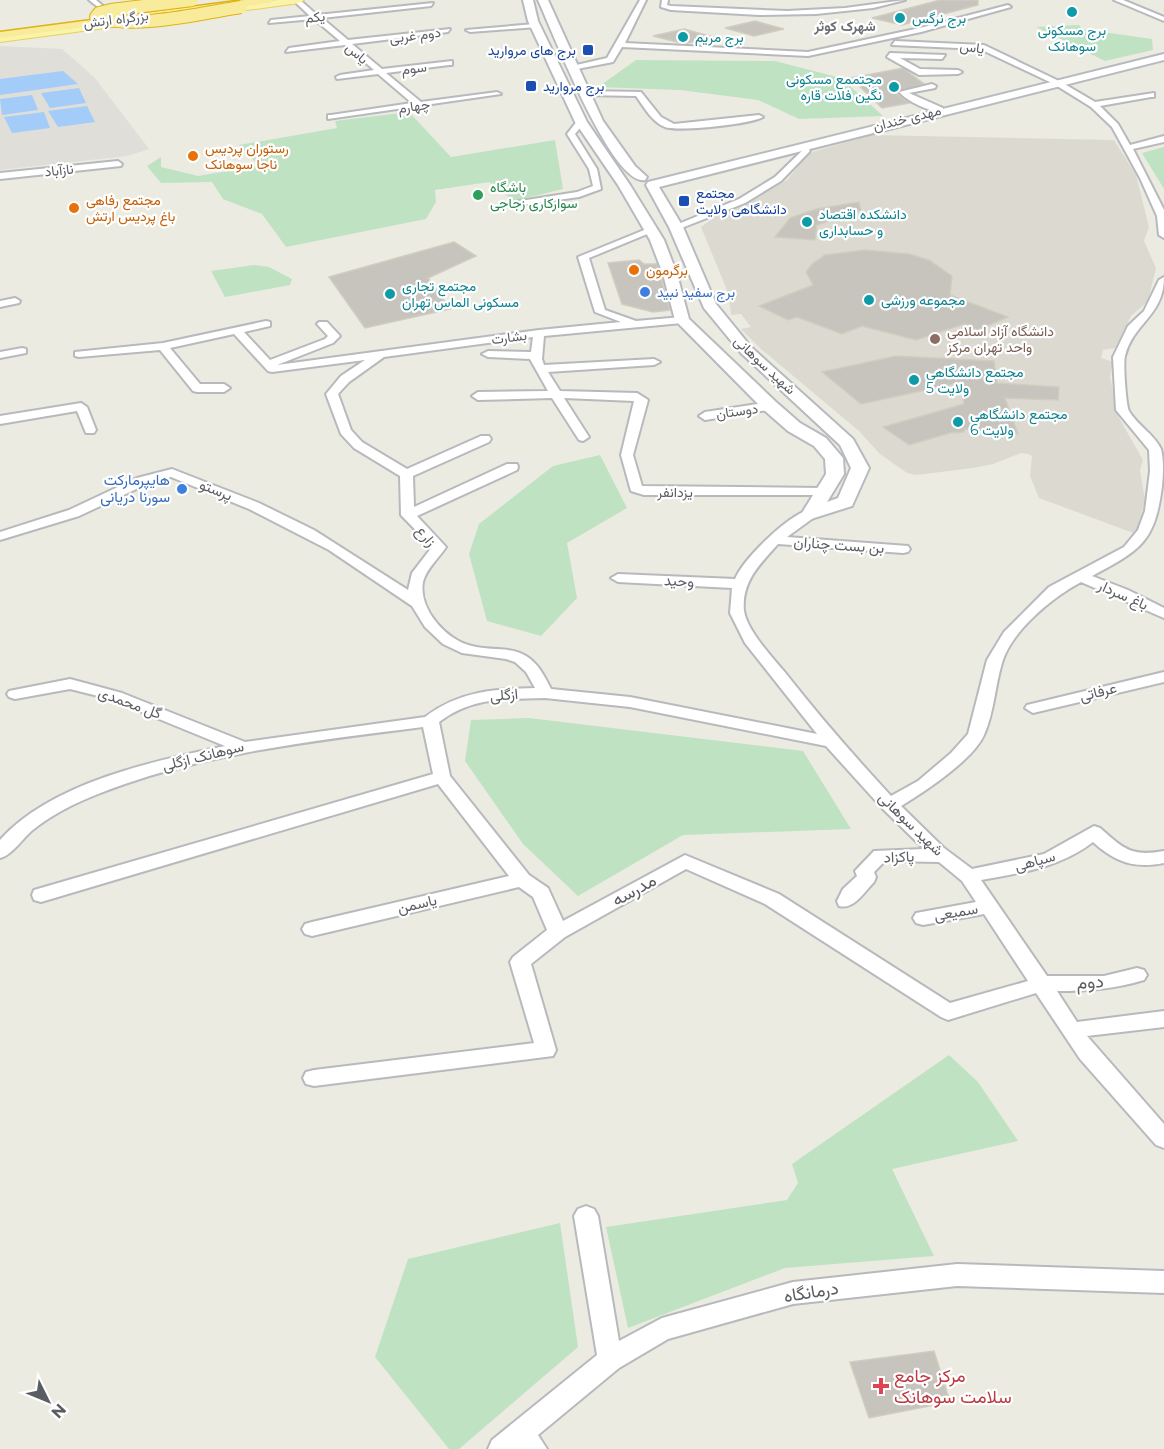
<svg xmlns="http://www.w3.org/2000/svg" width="1164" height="1449" viewBox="0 0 1164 1449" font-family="Montserrat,Vazirmatn,sans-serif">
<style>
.industrial{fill:#dfded9}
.education{fill:#dcdad0}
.green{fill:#bfe2c3}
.water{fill:#a4ccf9}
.building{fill:#c7c4be;stroke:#d0cdc0;stroke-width:1.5}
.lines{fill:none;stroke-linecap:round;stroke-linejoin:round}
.minor-casing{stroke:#b7b9bd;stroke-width:4}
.secondary-casing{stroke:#b7babf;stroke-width:4}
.primary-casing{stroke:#e8cf5f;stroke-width:2}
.trunk-casing{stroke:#dfb20f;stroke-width:3}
.minor{fill:#fff;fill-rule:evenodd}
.secondary{fill:#fff;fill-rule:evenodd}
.primary{fill:#f9f4a9;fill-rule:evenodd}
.trunk{fill:#f8ec9c;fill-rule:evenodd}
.trunk-bridge-casing{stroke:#dfb20f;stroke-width:14;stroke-linecap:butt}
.trunk-bridge{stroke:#f8ec9c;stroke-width:12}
.culture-dot{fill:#0f9aa8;stroke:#fff;stroke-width:2}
.transit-dot{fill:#1a4fb4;stroke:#fff;stroke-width:2}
.food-dot{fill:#e8710a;stroke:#fff;stroke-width:2}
.leisure-dot{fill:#2e9e5b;stroke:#fff;stroke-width:2}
.shop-dot{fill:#3f7fe0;stroke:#fff;stroke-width:2}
.education-dot{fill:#8d6e63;stroke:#fff;stroke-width:2}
.health-dot{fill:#e0444e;stroke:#fff;stroke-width:2}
.labels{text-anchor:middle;stroke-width:4.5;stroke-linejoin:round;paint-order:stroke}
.far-street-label{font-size:14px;fill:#5a5d61;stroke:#fff}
.far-culture-label{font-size:14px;fill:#0d838f;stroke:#fff;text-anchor:start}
.far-neighbourhood-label{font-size:14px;font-weight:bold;fill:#6b6e73;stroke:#fff}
.far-transit-label{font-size:14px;fill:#164399;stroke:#fff;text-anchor:start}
.far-food-label{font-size:14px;fill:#c56008;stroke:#fff;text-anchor:start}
.far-leisure-label{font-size:14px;fill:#27864d;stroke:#fff;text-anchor:start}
.far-shop-label{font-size:14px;fill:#366cbe;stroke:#fff;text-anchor:start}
.far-education-label{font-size:14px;fill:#785e54;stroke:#fff;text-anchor:start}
.shop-label{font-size:15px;fill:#366cbe;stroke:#fff;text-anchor:end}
.street-label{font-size:15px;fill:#5a5d61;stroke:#fff}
.near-street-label{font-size:18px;fill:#5a5d61;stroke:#fff}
.near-health-label{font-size:18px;fill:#be3a42;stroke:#fff;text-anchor:start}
</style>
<rect width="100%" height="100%" fill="#ecebe1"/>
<path class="industrial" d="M0,46L62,49L94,77L149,149L127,156L0,170Z"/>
<path class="education" d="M871,135L1114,140L1136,175L1149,227L1144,241L1156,268L1148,301L1131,316L1115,348L1103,350L1101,358L1113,362L1110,377L1118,416L1143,460L1140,470L1145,500L1136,534L1039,498L1030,476L1032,456L1028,454L1021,453L993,464L973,468L916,475L907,473L880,454L859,431L761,349L741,329L751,327L741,314L731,315L729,295L701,227L722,212L758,197L787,180L809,153Z"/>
<g class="green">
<path d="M1079,25L1082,29L1152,39L1153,50L1105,61L1036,27Z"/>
<path d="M636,60L775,61L841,78L883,116L799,119L758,100L680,90L598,87Z"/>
<path d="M409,112L451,157L555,140L563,189L514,201L489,182L435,190L436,202L426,219L286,247L262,214L223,199L212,182L161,183L147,166L161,157V167L198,176L259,166L239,145L337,128L335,121Z"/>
<path d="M1164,147V189L1142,153Z"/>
<path d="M254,265L269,267L292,279L290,285L225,297L211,271Z"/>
<path d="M600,455L627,508L567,543L577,598L541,636L487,621L469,554L479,524L553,466Z"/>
<path d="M529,718L803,751L851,829L683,835L578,896L523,844L465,761L471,720Z"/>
<path d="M949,1055L978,1082L1018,1141L892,1169L934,1256L785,1268L628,1328L606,1227L787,1200L798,1183L792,1164Z"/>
<path d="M560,1223L578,1347L459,1449H449L375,1357L408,1259Z"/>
</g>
<g class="water">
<path d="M63,71L78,84L0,95V79Z"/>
<path d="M79,88L86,103L50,108L41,93Z"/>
<path d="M32,95L38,110L2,115L0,99Z"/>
<path d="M87,106L95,122L58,127L48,111Z"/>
<path d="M44,112L50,128L12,133L4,117Z"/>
</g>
<g class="building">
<path d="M940,0H978V5L902,25L872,18Z"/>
<path d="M755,21L784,29L754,36L725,28Z"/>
<path d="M684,29L713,37L685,44L653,36Z"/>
<path d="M903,68L924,84L897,91V94L909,103L882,108L851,78Z"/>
<path d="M859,202L861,210L817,225L815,240L775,237L790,218L816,209Z"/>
<path d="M454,242L476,256L428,278L450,309L365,328L329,277Z"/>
<path d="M865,250L909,254L929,260L952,276L950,295L1008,317L978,330L964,324L916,340L862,326L842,334L797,317L788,320L759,306L813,285L806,272L812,264L825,255Z"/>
<path d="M639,260L644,264H657L670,310L653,312L622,304L608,263Z"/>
<path d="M896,356L994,361L997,383L1059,387L1058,400L1005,398L1018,434L965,429L964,432L950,433L909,445L883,427L964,404L959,383L861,404L822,372Z"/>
<path d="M934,1351L950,1402L869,1418L850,1362Z"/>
</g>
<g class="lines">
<g class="minor-casing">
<g id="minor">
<path d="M89,0H96L103,6L98,7Z"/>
<path d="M293,0H300L317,15L433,3L431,6L322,18L348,40L450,29L448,32L352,44L382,69L452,61V65H449L386,73L421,102L497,92L501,94L328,119V115H331L412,103L378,74L337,79L336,77L340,75L374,70L345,45L286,52L289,48L340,41L314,19L269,23L271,20L310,16Z"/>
<path d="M640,0H646L625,43L808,52L920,28L1008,5L1011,7L921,32L808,56L622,47L613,62L572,70V66L607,58Z"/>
<path d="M662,0H668L667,5L671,6L787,11L845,8L905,0L873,8L816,14L759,15L671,10L661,7Z"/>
<path d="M1114,0H1123L1164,17V21Z"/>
<path d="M535,24L537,27L470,32L466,30Z"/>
<path d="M895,41L984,45L1061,82L1095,102L1154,93V97H1151L1100,106L1118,124L1130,145L1164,136V142L1133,149L1164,210V238L1159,235L1157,216L1140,178L1112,127L1091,107L1054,84L980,49L892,45Z"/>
<path d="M890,53L945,55L942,59L900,58L920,69L958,70L962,72L958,74L919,75L887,57Z"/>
<path d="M932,84L936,86L935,88L909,93L943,108V112C930,112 908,102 899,92Z"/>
<path d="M585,91L641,92L661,117L674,124L759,115L763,117C752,124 679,132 665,127C652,122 644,107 636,96L582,95L581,93Z"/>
<path d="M578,120L585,122L575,134L597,169L601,189L579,197L514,206V202L577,192L593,186L589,169L567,134Z"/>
<path d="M806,147L810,150L809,152L781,181L745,203L679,229L671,227L739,199L775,177Z"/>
<path d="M118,161L122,164L121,166L0,179V173Z"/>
<path d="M649,228L657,230L589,258L605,310L636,321L682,317L687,320L682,323L544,336L542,359L544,365L654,359L660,362L654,365L548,372L560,391L637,393L648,400L633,455L642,486L822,488L827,489L829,492L827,495H644L631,491L621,455L634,401L564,398L589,437L583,441L579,440L552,398L478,400L472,396L478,392L548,391L530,359L488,357L482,354L488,351L531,352L533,337L384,357L349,382L338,394L351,430L362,442L407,469L481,436H489L491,439L489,442L413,476L414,507L507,464H517L518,467L517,470L417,516L446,547C439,558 426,569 423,582C418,609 447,641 472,646C490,651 510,646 526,656C538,663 545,677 551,689L630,697L817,734L745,643L730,613L732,588L618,582L611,578L618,574L735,579C744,558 788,515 811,509L818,513L816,516L787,537L908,546L910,549L908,552L903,553L778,544C760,564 741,582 744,611C747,631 774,659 787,675C820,717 855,757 891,796L918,781L951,753L968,734L987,660L1004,632L1049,587L1124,547L1138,530L1145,511L1150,471L1149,450L1116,410L1113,357L1128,326L1144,311L1159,280L1164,277C1164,316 1133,323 1125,356C1123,363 1126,405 1129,411C1137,425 1154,434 1161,449C1164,460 1163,475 1162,486C1155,543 1140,550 1092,576L1128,590L1164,608V618L1081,582C1053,597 1011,631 1002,663C995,686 994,713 984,735C973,760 924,792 901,806L944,848L972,869L1044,854L1094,826L1100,828C1124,849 1131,857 1164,851V863C1134,869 1115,862 1093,842C1061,867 1021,873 981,880L1047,976H1104L1137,968L1144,970L1147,975L1144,980C1115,989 1087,991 1057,991L1077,1022L1164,1011V1027L1087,1036L1164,1124V1148L1156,1145L1080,1059L1036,993L948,1020L941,1017L765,904L686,869L565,937L531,964L556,1050L553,1056L314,1086L306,1084L303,1078L306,1072L314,1070L534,1043L510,962L513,957L547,930L533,897L519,887L312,936L305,934L302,929L305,924L312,922L509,876L438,784L41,902L34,900L32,895L34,890L433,774L423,727C313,741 201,753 98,794C75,803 53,814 34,829C23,837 13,855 0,858V840C51,783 153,761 225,746L110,699L70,689L15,699L9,697L7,694L9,691L70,679L122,693L245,742L425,717C459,691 494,689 535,688L526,672L515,662L506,659L462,653L443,644L425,627L412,606L329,550L249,509L171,477L147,484L79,516L0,540V532L69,510L137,478L172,469L259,503L314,530L408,590L412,573L432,547L401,515L400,476L354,448L341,434L326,394L341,376L365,360L272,372L268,371L234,334L170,348L200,384H224L230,388L224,392H197L193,391L160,350L79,357L75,356V352L163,343L266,321L270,322V326L244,332L270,360L325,339L328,336L317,324L319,322H327L340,336L333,343L277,365L539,330L621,322L595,312L578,257ZM545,698L630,707L826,746L883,809L924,849L874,851L855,871L857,876L843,889L837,901L839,906C854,910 864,892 874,882L876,877L874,872L885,861L939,862L962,881L976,902L916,913L913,918L916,923L923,925L984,914L1028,981L950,1003L779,894L685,855L563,921L548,888L529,875L450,776L439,722C472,697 505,699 545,698Z"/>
<path d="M15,298L20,301L19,303L0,307V301Z"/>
<path d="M22,348L26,349V353L0,358V352Z"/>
<path d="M770,402L774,403V409L705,420L699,416L705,412Z"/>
<path d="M81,403L87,407L96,430L94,433H86L77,411L0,424V416Z"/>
<path d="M1164,672V682L1033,713L1025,708L1027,705Z"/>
<path d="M586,1206L594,1209L598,1216L619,1341L662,1318L793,1282L957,1264L1164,1271V1293L957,1286L793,1304L668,1339L619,1368L538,1435L547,1449H488L492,1440L597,1355L574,1216L578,1209Z"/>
</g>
</g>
<g class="secondary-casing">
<g id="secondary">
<path d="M523,0H533L538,21L587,122L630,185L664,240L677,274L689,319L776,402L800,423L826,438L843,458L844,474L827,502L838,498L851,468L840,445L741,353L704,308L669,227L646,185L648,182L1164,54V60L659,187L683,227L716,304L751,347L853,439L869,468L852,506L811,519L804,517L802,513L826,474L825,459L814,446L788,431L764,410L675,320L663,274L650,240L618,185L575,122L528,21Z"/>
<path d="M538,0H548L603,121L635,166L647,177L645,180C612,187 551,28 538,0Z"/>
</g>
</g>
<g class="primary-casing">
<g id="primary">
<path d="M276,0H304L299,3L211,15L206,12L211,9Z"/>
<path d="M139,18L143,19V23L0,42V36Z"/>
</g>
</g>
<g class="trunk-casing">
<path id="trunk" d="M244,0H274L269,3L0,38V32Z"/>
</g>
<use href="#minor" class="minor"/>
<use href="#secondary" class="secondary"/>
<use href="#primary" class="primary"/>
<use href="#trunk" class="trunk"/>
<g class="trunk-bridge-casing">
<path id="trunk-bridge" d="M192,0L111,10L99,13L96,17C133,30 202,13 241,7"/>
</g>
<use href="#trunk-bridge" class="trunk-bridge"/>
</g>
<g class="culture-dot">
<circle cx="1072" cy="12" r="6"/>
<circle cx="900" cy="18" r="6"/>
<circle cx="683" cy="37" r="6"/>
<circle cx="894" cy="87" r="6"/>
<circle cx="807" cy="222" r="6"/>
<circle cx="390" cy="294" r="6"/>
<circle cx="869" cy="300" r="6"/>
<circle cx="914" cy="380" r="6"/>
<circle cx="958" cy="422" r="6"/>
</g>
<g class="transit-dot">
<rect x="582" y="44" width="12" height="12" rx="3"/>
<rect x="525" y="80" width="12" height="12" rx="3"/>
<rect x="678" y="195" width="12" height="12" rx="3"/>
</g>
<g class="food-dot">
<circle cx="193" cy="156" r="6"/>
<circle cx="74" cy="208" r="6"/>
<circle cx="634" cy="270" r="6"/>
</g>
<circle class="leisure-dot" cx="478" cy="195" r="6"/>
<g class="shop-dot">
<circle cx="645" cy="292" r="6"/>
<circle cx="182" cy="489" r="6"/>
</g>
<circle class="education-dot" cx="935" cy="339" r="6"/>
<path class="health-dot" d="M878 1377h6v6h6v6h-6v6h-6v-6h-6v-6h6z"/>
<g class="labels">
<g class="far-street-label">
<text transform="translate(315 17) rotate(-6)" y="5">یکم</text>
<text transform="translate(116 19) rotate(-7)" y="5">بزرگراه ارتش</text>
<text transform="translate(415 35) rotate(-7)" y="5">دوم غربی</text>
<text transform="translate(972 47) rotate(8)" y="5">یاس</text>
<text transform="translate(357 53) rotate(40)" y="5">یاس</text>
<text transform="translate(414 68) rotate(-7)" y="5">سوم</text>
<text transform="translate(414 106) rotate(-8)" y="5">چهارم</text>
<text transform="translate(907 118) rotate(-14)" y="5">مهدی خندان</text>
<text transform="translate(59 170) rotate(-6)" y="5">نازآباد</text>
<text transform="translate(509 337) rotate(-7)" y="5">بشارت</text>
<text transform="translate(765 365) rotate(43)" y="5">شهید سوهانی</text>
<text transform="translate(737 411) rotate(-8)" y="5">دوستان</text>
<text x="675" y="497">یزدانفر</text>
</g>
<g class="far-culture-label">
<text x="912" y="23">برج نرگس</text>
<text x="1072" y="35" text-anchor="middle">برج مسکونی<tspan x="1072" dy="16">سوهانک</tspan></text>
<text x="695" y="42">برج مریم</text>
<text x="882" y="84" text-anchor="end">مجتممع مسکونی<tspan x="882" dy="16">نگین فلات قاره</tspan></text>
<text x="819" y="219">دانشکده اقتصاد<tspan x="819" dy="16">و حسابداری</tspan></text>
<text x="402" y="291">مجتمع تجاری<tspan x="402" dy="16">مسکونی الماس تهران</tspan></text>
<text x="881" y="305">مجموعه ورزشی</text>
<text x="926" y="377">مجتمع دانشگاهی<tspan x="926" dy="16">ولایت 5</tspan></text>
<text x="970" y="419">مجتمع دانشگاهی<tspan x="970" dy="16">ولایت 6</tspan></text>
</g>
<g class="far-neighbourhood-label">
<text x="845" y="31">شهرک کوثر</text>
</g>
<g class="far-transit-label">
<text x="576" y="55" text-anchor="end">برج های مروارید</text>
<text x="543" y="91">برج مروارید</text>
<text x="696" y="198">مجتمع<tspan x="696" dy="16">دانشگاهی ولایت</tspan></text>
</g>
<g class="far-food-label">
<text x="205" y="153">رستوران پردیس<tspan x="205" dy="16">ناجا سوهانک</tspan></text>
<text x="86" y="205">مجتمع رفاهی<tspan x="86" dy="16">باغ پردیس ارتش</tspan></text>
<text x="646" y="275">برگرمون</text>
</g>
<g class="far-leisure-label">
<text x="490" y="192">باشگاه<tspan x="490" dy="16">سواركاری زجاجی</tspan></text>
</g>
<g class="far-shop-label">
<text x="657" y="297">برج سفید نبید</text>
</g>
<g class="far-education-label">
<text x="947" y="336">دانشگاه آزاد اسلامی<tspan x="947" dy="16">واحد تهران مرکز</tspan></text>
</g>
<g class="shop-label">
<text x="170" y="485">هایپرمارکت<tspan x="170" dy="17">سورنا دریانی</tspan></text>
</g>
<g class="street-label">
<text transform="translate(216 490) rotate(22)" y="5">پرستو</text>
<text transform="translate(426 536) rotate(50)" y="5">زارع</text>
<text transform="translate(839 545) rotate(4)" y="5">بن بست چناران</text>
<text transform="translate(679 581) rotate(3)" y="5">وحید</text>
<text transform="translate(1123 595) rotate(24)" y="5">باغ سردار</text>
<text transform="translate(1098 692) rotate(-14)" y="5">عرفاتی</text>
<text transform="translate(504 695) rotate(-5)" y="5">ازگلی</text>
<text transform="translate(130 703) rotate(20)" y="5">گل محمدی</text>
<text transform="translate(203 756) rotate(-14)" y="5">سوهانک ازگلی</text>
<text transform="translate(911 824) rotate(44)" y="5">شهید سوهانی</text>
<text transform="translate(899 857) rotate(-2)" y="5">پاکزاد</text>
<text transform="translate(1035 861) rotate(-15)" y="5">سپاهی</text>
<text transform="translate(417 904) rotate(-13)" y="5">یاسمن</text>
<text transform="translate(956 912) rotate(-10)" y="5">سمیعی</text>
</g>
<g class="near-street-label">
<text transform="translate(634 890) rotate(-29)" y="6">مدرسه</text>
<text transform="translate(1090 982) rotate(-4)" y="6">دوم</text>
<text transform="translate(811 1292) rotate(-9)" y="6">درمانگاه</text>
</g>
<g class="near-health-label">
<text x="894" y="1382">مرکز جامع<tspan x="894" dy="21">سلامت سوهانک</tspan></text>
</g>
</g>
<g transform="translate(48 1401) rotate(133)" stroke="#ffffff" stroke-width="4.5" paint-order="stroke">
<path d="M0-4.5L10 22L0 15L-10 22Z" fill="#5a5d61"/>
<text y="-9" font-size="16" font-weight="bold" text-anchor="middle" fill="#5a5d61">N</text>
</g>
</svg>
